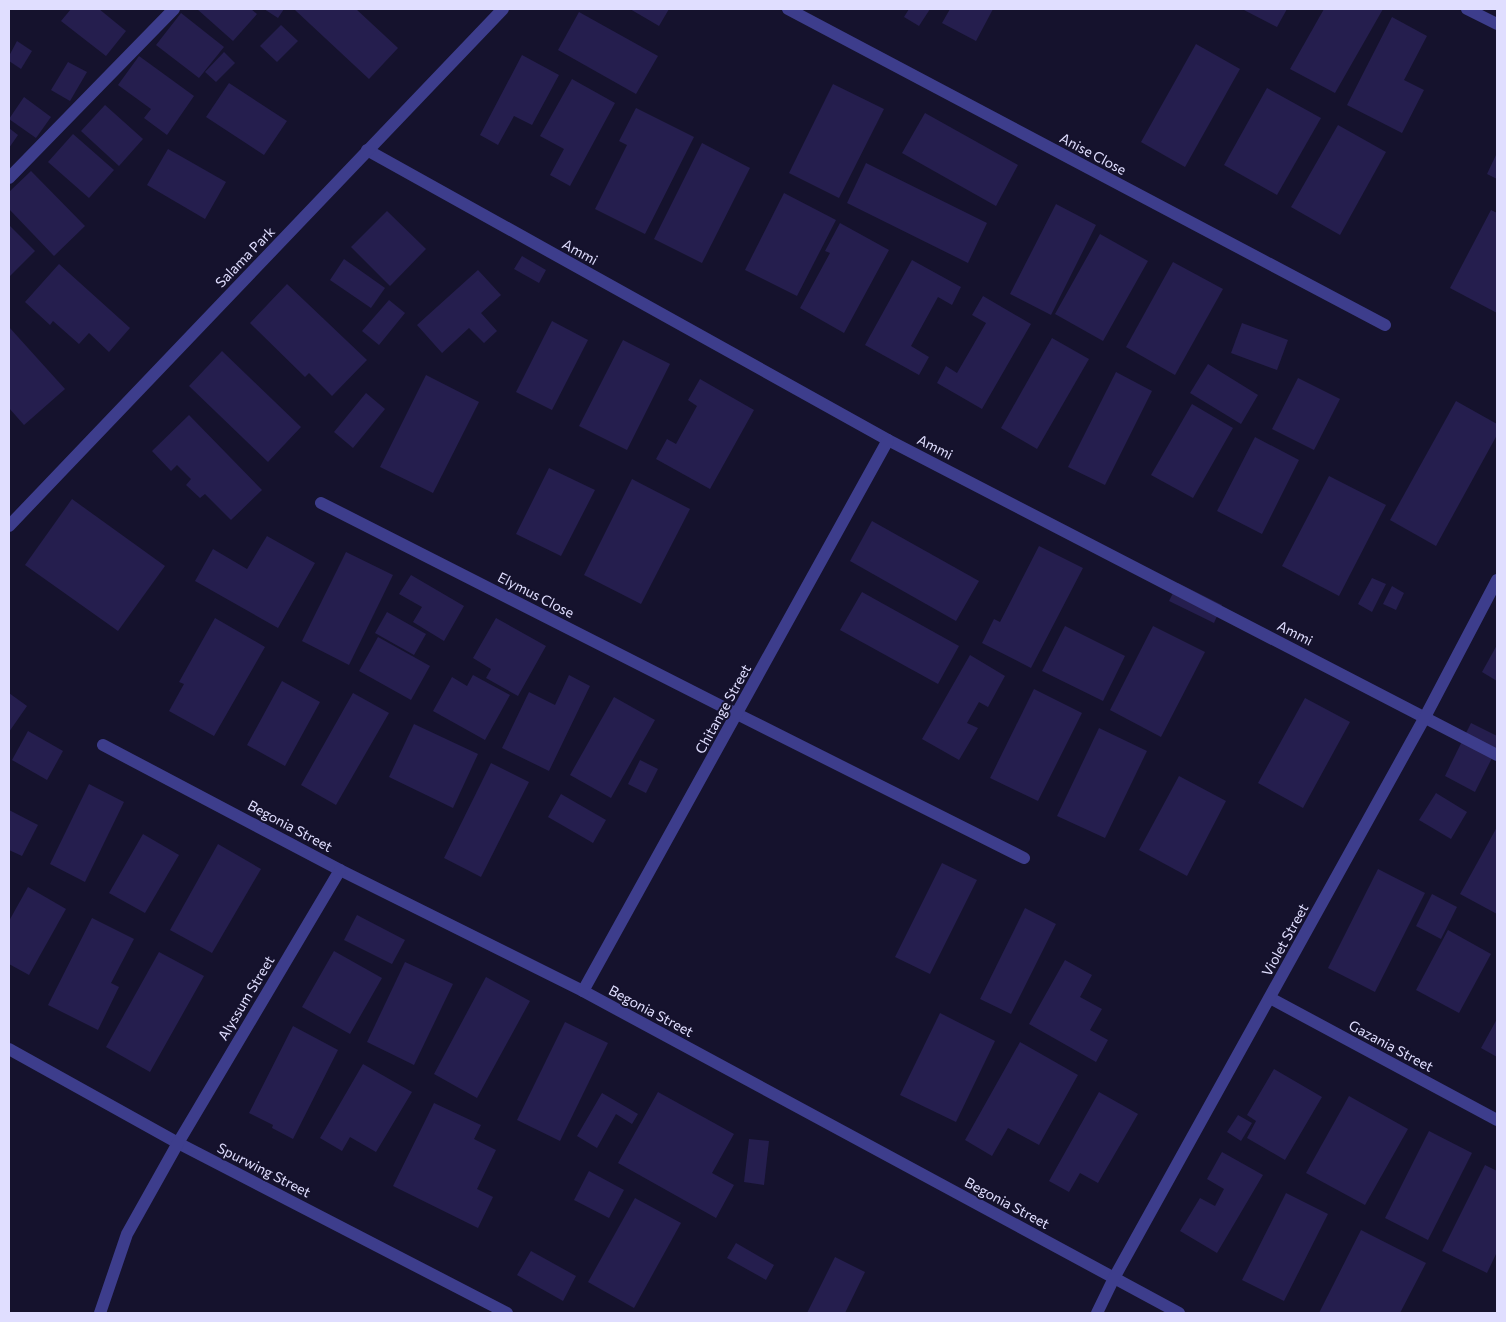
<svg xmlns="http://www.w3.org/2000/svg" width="1506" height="1322" viewBox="0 0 1506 1322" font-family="Commissioner,sans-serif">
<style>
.building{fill:#251e4e}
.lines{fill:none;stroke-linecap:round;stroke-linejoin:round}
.street{stroke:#3d3d8c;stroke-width:12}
.labels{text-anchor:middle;stroke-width:4;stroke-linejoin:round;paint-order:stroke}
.street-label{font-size:14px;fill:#e0deff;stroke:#15122d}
</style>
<rect width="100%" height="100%" fill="#15122d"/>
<g class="building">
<path d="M71,9H99L126,31L106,56L61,21Z"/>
<path d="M197,9H251L257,14L233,41Z"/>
<path d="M264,9H284L278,18Z"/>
<path d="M297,9H356L398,48L369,79L295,10Z"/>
<path d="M630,9H669L659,26Z"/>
<path d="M909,9H930L919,26L904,17Z"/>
<path d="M950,9H993L976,41L942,23Z"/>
<path d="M1242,9H1287L1277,27Z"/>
<path d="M1324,9H1383L1335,93L1290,69Z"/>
<path d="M579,12L658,56L636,94L558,50Z"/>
<path d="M181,13L224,47L199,78L156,45Z"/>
<path d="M1392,17L1427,36L1404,80L1424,90L1402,133L1347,105Z"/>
<path d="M281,25L298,41L277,62L260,46Z"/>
<path d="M17,41L32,51L21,69L9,61V56Z"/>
<path d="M1196,44L1240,69L1185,167L1141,142Z"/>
<path d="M224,52L235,63L216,82L205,72Z"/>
<path d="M522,55L559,75L532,125L514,116L498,145L480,135Z"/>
<path d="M139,56L194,96L167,135L144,118L151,109L118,85Z"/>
<path d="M68,62L87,72L70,101L51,90Z"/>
<path d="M572,79L615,103L570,186L550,175L564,149L540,136Z"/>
<path d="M229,83L287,121L264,155L206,117Z"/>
<path d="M833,84L884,109L839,198L789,173Z"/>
<path d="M1267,88L1321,118L1277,195L1224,165Z"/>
<path d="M24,97L51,117L36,138L9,119Z"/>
<path d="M105,105L143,139L119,166L81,131Z"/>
<path d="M636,108L694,137L645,234L595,209L627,145L619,141Z"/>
<path d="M925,113L1018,165L996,206L902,153Z"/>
<path d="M1338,125L1386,152L1340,235L1291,207Z"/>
<path d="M9,128L18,135L9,148Z"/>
<path d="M73,134L114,170L89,198L48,162Z"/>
<path d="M702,143L750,168L702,263L654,239Z"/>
<path d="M168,149L226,182L205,219L147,185Z"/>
<path d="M1497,153V179L1487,174Z"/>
<path d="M866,163L987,223L968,263L847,203Z"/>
<path d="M31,171L85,226L54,256L9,209V192Z"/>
<path d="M784,193L836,220L797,296L745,270Z"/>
<path d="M1056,204L1096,225L1051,315L1010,294Z"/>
<path d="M1491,210L1497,213V313L1450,288Z"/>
<path d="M387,211L426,249L390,286L351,247Z"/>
<path d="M840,223L889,250L844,333L800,308L830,253L825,251Z"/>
<path d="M9,225L35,251L9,277Z"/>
<path d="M1100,234L1148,261L1103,341L1055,314Z"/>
<path d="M522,256L546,270L539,283L514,269Z"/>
<path d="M344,259L385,288L371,308L330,280Z"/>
<path d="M912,260L961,287L952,305L938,297L911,346L929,357L919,375L865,345Z"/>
<path d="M1173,262L1223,289L1175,375L1126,347Z"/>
<path d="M59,264L130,328L109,352L89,333L79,344L53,321L50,325L25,302Z"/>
<path d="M478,270L501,295L481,313L497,331L484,343L469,328L442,353L417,325Z"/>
<path d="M287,284L367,360L332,396L309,373L305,377L250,323Z"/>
<path d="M983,296L1031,324L982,409L937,383L946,366L957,373L986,323L972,315Z"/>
<path d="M389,300L405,313L379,345L362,331Z"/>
<path d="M552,321L588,340L552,410L516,392Z"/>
<path d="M1242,323L1288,340L1277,370L1231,353Z"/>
<path d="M9,327L65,389L24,425L9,408Z"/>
<path d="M1052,338L1089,359L1037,449L1001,428Z"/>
<path d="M623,340L670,364L627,450L579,426Z"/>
<path d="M222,351L301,427L268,462L189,386Z"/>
<path d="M1208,364L1258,395L1241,424L1190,393Z"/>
<path d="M1116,372L1152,391L1105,485L1068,467Z"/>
<path d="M426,375L479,402L433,493L380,467Z"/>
<path d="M1298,378L1340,399L1314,450L1272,429Z"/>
<path d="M700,379L754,410L710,489L656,459L667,439L676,444L697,406L688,400Z"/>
<path d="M366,393L385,409L353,448L334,432Z"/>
<path d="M1456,401L1497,424V435L1436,546L1390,520Z"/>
<path d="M1192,404L1233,428L1193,498L1151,475Z"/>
<path d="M189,415L262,490L231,520L205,494L200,498L186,485L191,479L177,465L171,471L152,451Z"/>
<path d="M1255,437L1299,460L1262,534L1217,511Z"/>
<path d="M549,468L595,490L561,556L516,534Z"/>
<path d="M1329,476L1386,505L1339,596L1282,566Z"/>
<path d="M632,479L690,509L641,604L584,575Z"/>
<path d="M72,499L165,566L118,631L25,565Z"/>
<path d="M872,521L979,581L956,621L850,561Z"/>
<path d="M267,536L315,563L278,628L195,581L213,549L247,569Z"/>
<path d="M1039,546L1083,568L1031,668L982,643L994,619L1000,622Z"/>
<path d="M346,552L393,575L349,665L302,641Z"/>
<path d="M411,575L464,606L444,641L413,622L422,607L399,594Z"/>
<path d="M1372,578L1386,584L1372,612L1358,604Z"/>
<path d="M1178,583L1222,605L1214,623L1169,601Z"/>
<path d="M1392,586L1404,593L1396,610L1383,604Z"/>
<path d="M862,592L959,646L938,684L840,630Z"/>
<path d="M387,612L426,634L414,655L375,633Z"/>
<path d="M215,618L265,647L214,736L169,711L184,684L179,682Z"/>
<path d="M496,618L546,646L518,696L486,678L491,669L473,658Z"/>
<path d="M1065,626L1125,656L1103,701L1042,671Z"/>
<path d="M1153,626L1205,652L1161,737L1110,710Z"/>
<path d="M378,637L430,666L411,700L359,671Z"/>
<path d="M1497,645V681L1482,672Z"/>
<path d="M970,655L1005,676L988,707L979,702L967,723L978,728L959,760L922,739Z"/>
<path d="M473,675L510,695L485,740L433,711L452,677L467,686Z"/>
<path d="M569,675L590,686L549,771L502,748L529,692L555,705Z"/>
<path d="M282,681L320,702L285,766L247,745Z"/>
<path d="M1034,689L1082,713L1038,801L990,778Z"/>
<path d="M9,693L27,706L9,732Z"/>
<path d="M353,693L389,713L336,805L301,785Z"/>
<path d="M614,697L655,720L611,798L570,775Z"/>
<path d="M1305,698L1350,722L1303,808L1258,783Z"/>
<path d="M1471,723L1497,736V748L1475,792L1445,776Z"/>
<path d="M414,724L478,754L453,808L389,777Z"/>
<path d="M1099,728L1147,751L1105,838L1057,816Z"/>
<path d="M28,731L63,751L47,780L12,760Z"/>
<path d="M640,760L658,769L646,793L628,784Z"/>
<path d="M491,763L529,782L481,877L444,858Z"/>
<path d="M1179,776L1226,801L1187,876L1139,850Z"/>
<path d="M89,784L124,802L85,882L50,864Z"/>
<path d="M1436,793L1467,812L1451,839L1419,820Z"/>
<path d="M561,794L606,820L593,843L548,817Z"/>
<path d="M9,810L38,825L22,856L9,850Z"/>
<path d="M1497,827V914L1460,894Z"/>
<path d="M143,834L179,855L145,913L109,893Z"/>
<path d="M218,844L261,869L212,953L170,930Z"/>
<path d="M942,863L977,880L930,974L895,957Z"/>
<path d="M1378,869L1425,893L1375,992L1328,968Z"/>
<path d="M28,887L66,909L29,975L9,964V921Z"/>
<path d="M1432,894L1457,907L1441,939L1416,926Z"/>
<path d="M1025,908L1056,924L1011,1014L980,999Z"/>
<path d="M357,915L405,940L392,964L344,940Z"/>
<path d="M92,918L134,939L111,983L119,987L98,1030L48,1005Z"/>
<path d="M1448,930L1491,954L1459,1013L1416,990Z"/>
<path d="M334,951L382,978L350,1034L302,1007Z"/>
<path d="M159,952L204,976L150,1072L106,1047Z"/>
<path d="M1065,960L1092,975L1080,997L1102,1009L1090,1030L1108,1040L1096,1062L1029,1024Z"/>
<path d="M405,962L453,984L414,1065L367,1042Z"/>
<path d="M486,977L530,1001L477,1098L434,1074Z"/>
<path d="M940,1013L995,1041L956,1122L900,1095Z"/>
<path d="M1497,1019V1057L1481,1048Z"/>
<path d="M565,1022L608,1043L560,1141L517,1120Z"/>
<path d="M293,1026L338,1050L293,1139L272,1128L273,1125L249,1113Z"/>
<path d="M1020,1042L1078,1075L1039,1145L1008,1128L992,1156L965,1140Z"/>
<path d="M363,1064L412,1092L376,1152L350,1137L342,1151L320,1138Z"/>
<path d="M1274,1069L1322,1097L1285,1160L1247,1138L1256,1121L1247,1115Z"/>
<path d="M658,1092L734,1134L712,1173L734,1185L716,1218L618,1163Z"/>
<path d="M1099,1092L1138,1114L1098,1183L1080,1173L1069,1192L1049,1181Z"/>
<path d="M602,1093L638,1114L632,1124L616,1114L597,1148L577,1136Z"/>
<path d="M1349,1096L1408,1129L1365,1205L1306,1173Z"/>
<path d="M434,1103L481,1125L474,1139L496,1150L477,1189L493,1197L478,1228L393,1186Z"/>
<path d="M1238,1115L1252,1123L1241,1141L1227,1132Z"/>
<path d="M1429,1131L1472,1153L1428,1240L1385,1218Z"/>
<path d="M749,1139L769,1141L764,1185L744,1182Z"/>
<path d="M1222,1152L1263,1175L1217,1253L1180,1231L1200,1198L1215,1206L1224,1189L1207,1179Z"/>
<path d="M1485,1165L1497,1171V1252L1487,1273L1442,1251Z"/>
<path d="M589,1171L624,1190L609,1218L574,1200Z"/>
<path d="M1286,1193L1328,1214L1284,1301L1242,1280Z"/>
<path d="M635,1198L681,1223L634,1308L588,1282Z"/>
<path d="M1361,1230L1426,1263L1400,1313H1319Z"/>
<path d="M736,1243L774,1265L766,1280L727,1258Z"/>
<path d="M531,1251L576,1276L563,1301L517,1275Z"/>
<path d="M835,1257L865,1272L845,1313L828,1312V1313H807Z"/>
</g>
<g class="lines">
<g class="street">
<path d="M788,9L1385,325"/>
<path d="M1467,9L1497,24"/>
<path d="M367,150L888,440L1497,755"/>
<path d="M9,178L174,9"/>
<path d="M321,503L737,714L1024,858"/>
<path d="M9,526L503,9"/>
<path d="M103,745L340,870L583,991L1179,1313"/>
<path d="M583,991L888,440"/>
<path d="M1270,998L1497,1120"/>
<path d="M9,1049L178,1143L507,1313"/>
<path d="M100,1313L127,1234L178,1143L340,870"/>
<path d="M1097,1313L1114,1278L1425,717L1497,580"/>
</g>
</g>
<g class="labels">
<g class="street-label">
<text transform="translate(1093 154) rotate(28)" y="5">Anise Close</text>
<text transform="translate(580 252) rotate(29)" y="5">Ammi</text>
<text transform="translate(245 257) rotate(-46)" y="5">Salama Park</text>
<text transform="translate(935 447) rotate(27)" y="5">Ammi</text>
<text transform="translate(536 595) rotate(27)" y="5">Elymus Close</text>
<text transform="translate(1295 633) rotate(27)" y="5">Ammi</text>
<text transform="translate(723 709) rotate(-61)" y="5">Chitange Street</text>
<text transform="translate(290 826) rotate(28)" y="5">Begonia Street</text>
<text transform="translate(1285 940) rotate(-61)" y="5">Violet Street</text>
<text transform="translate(246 998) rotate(-59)" y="5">Alyssum Street</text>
<text transform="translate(651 1011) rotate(28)" y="5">Begonia Street</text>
<text transform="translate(1391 1046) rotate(28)" y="5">Gazania Street</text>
<text transform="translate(264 1170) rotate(27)" y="5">Spurwing Street</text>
<text transform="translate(1007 1203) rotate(28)" y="5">Begonia Street</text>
</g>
</g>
<rect width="1506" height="1322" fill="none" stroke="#e0deff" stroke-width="20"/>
</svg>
